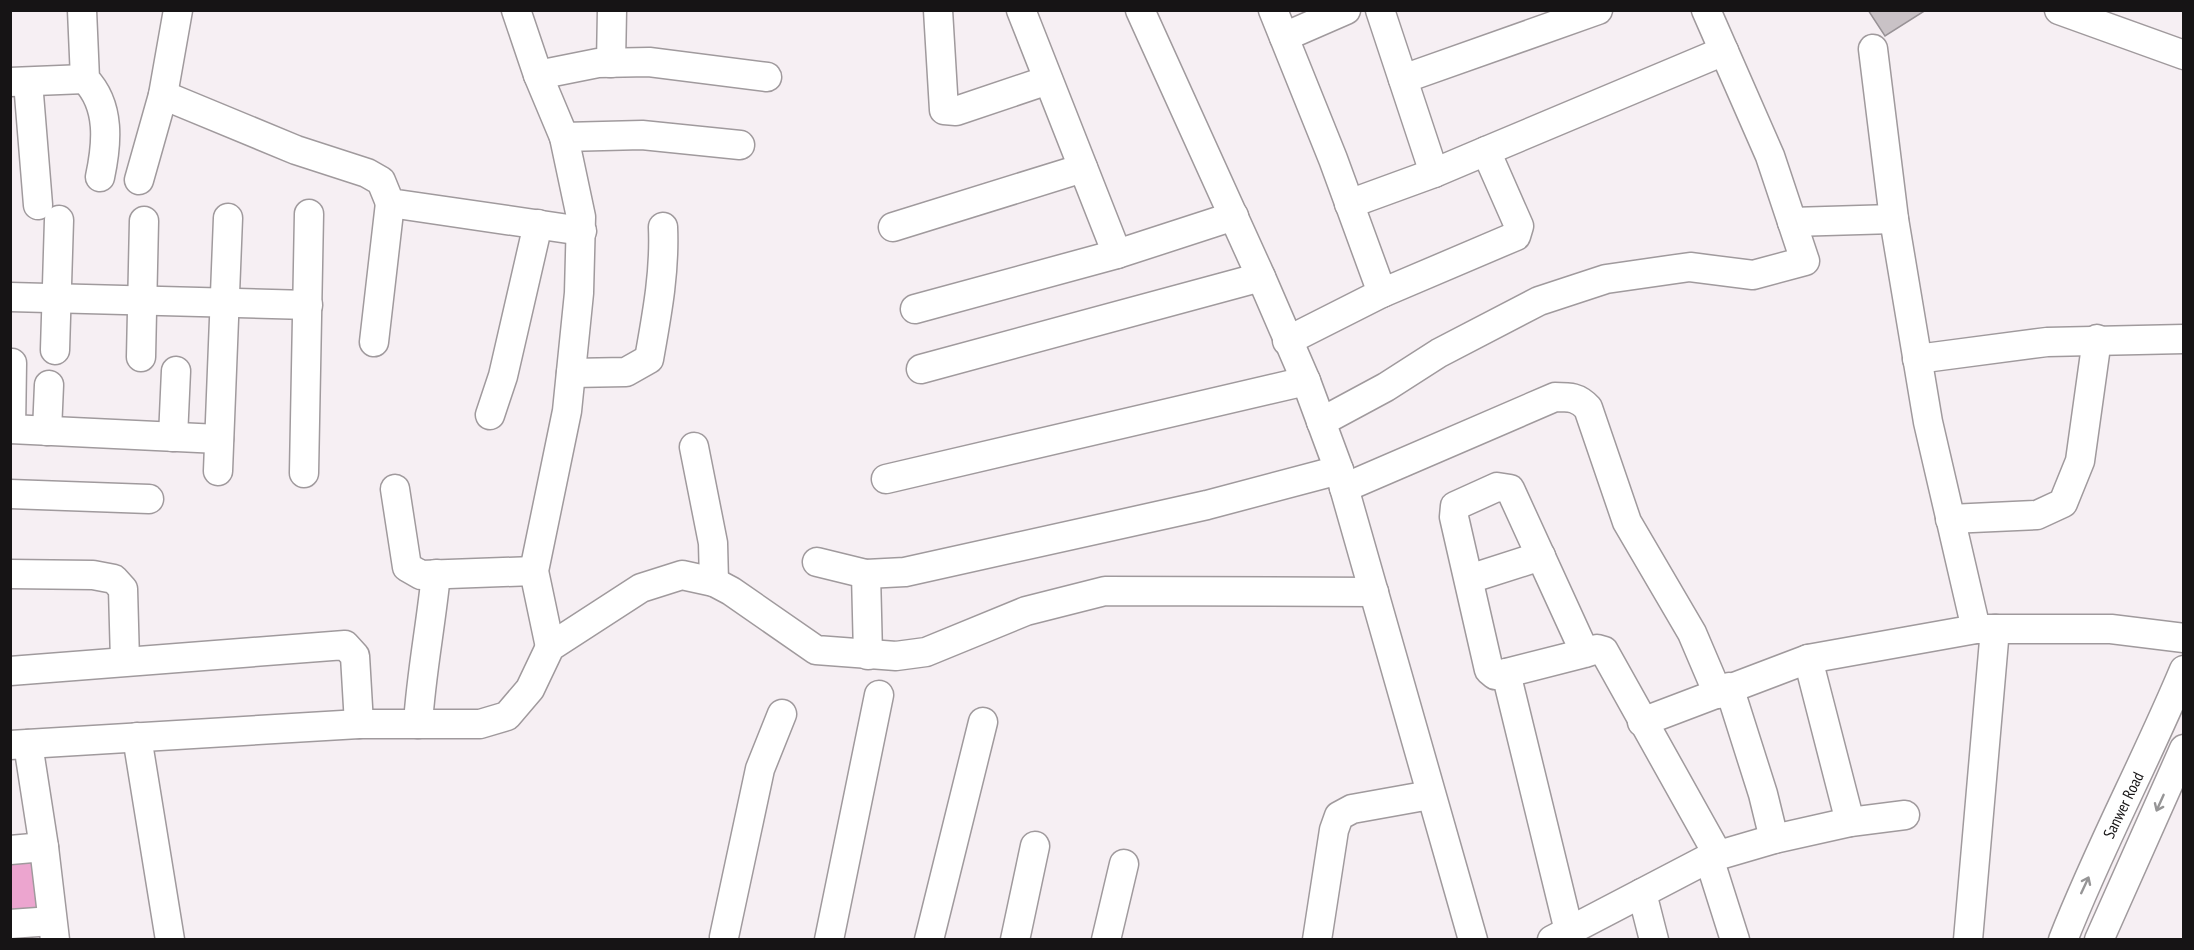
<svg xmlns="http://www.w3.org/2000/svg" width="2194" height="950" viewBox="0 0 2194 950" font-family="'PT Sans Narrow',sans-serif">
<style>
.green{fill:#eca5cf}
.building{fill:#c9c2c6;stroke:#989296;stroke-width:1.5}
.lines{fill:none;stroke-linecap:round;stroke-linejoin:round}
.minor-casing{stroke:#a09a9d;stroke-width:31}
.minor{stroke:#fff;stroke-width:28}
.oneway{stroke:#969596}
.labels{text-anchor:middle;stroke-width:6;stroke-linejoin:round;paint-order:stroke}
.street-label{font-size:16px;fill:#161415;stroke:#fff}
</style>
<rect width="100%" height="100%" fill="#f6eff3"/>
<path class="green" d="M40,853L49,930L11,932L10,856Z"/>
<path class="building" d="M1868,10H1926L1885,36Z"/>
<g class="lines">
<g class="minor-casing">
<g id="minor">
<path d="M82,10L85,79C111,106 107,144 100,177"/>
<path d="M516,10L538,75L564,137L581,217L579,293L567,411L534,571L550,647"/>
<path d="M938,10L944,110L956,111L1048,80"/>
<path d="M1021,10L1117,254L1234,216"/>
<path d="M1140,10L1261,277L1306,381L1339,470L1473,940"/>
<path d="M1273,10L1333,159L1382,293L1287,341"/>
<path d="M1380,10L1434,173"/>
<path d="M2059,10L2184,55"/>
<path d="M1284,37L1346,10"/>
<path d="M1873,49L1894,219L1928,422L1976,629H2111L2184,638"/>
<path d="M611,63L612,10"/>
<path d="M538,75L598,63L649,62L767,77"/>
<path d="M1403,79L1598,10"/>
<path d="M10,82L85,79"/>
<path d="M28,82L38,205"/>
<path d="M163,95L296,150L367,173L381,181L390,203L582,231"/>
<path d="M564,137L642,135L740,145"/>
<path d="M139,180L163,95L178,10"/>
<path d="M1349,204L1434,173L1486,151"/>
<path d="M1792,222L1894,219"/>
<path d="M893,227L1083,168"/>
<path d="M1382,293L1516,236L1519,226L1486,151L1724,51"/>
<path d="M10,297L308,305"/>
<path d="M915,309L1117,254"/>
<path d="M374,342L390,203"/>
<path d="M55,350L59,220"/>
<path d="M141,357L144,221"/>
<path d="M1917,359L2047,342L2184,339"/>
<path d="M921,369L1261,277"/>
<path d="M571,373L626,372L649,359C657,314 665,272 663,227"/>
<path d="M490,415L503,376L538,224"/>
<path d="M1321,422L1386,387L1439,353L1539,301L1606,279L1690,267L1753,275L1805,261L1770,156L1706,10"/>
<path d="M10,429L219,439"/>
<path d="M11,429L12,363"/>
<path d="M47,431L49,385"/>
<path d="M173,437L176,371"/>
<path d="M694,447L713,543L714,582"/>
<path d="M218,471L228,218"/>
<path d="M304,473L309,214"/>
<path d="M886,479L1306,381"/>
<path d="M1344,488L1555,397C1570,397 1578,397 1588,408L1627,522L1692,633L1718,694"/>
<path d="M395,489L407,567L421,575L534,571"/>
<path d="M10,494L149,499"/>
<path d="M1950,519L2037,515L2063,503L2080,461L2097,339"/>
<path d="M817,562L866,574L905,572L1207,505L1339,470"/>
<path d="M10,574L93,575L114,579L123,589L125,661"/>
<path d="M866,574L868,655"/>
<path d="M1469,579L1541,556"/>
<path d="M1585,653L1510,489L1497,487L1455,506L1454,517L1489,670L1495,675L1506,673L1585,653L1597,649L1604,651L1718,855"/>
<path d="M1808,659L1850,822"/>
<path d="M10,671L345,645L355,656L359,724"/>
<path d="M1506,673L1569,931"/>
<path d="M1729,687L1763,794L1774,839"/>
<path d="M1642,722L1808,659L1976,629"/>
<path d="M418,724C421,674 431,625 436,574"/>
<path d="M137,737L170,940"/>
<path d="M28,744L44,847L55,940"/>
<path d="M10,745L359,724H480L507,716L530,689L550,647L641,588L682,575L714,582L731,591L816,650L896,656L926,652L1026,611L1105,591L1374,592"/>
<path d="M10,850L44,847"/>
<path d="M1709,858L1735,940"/>
<path d="M1642,893L1654,940"/>
<path d="M10,924L52,921"/>
<path d="M724,937L760,769L782,714"/>
<path d="M829,940L879,695"/>
<path d="M929,940L983,722"/>
<path d="M1015,940L1035,846"/>
<path d="M1106,940L1124,864"/>
<path d="M1317,940L1334,830L1339,816L1352,809L1430,795"/>
<path d="M1552,940L1709,858L1774,839L1850,822L1905,815"/>
<path d="M1968,940L1995,629"/>
<path d="M2063,940C2099,848 2146,761 2184,670"/>
<path d="M2099,940L2184,749"/>
</g>
</g>
<use href="#minor" class="minor"/>
</g>
<defs><path id="oneway-shaft" d="M-6 0H5M1.5-3L5.5 0L1.5 3" fill="none" stroke-width="1.6" stroke-linecap="round" stroke-linejoin="round" transform="scale(1.5)"/></defs>
<g class="oneway">
<use href="#oneway-shaft" transform="translate(2160 803) rotate(114)"/>
<use href="#oneway-shaft" transform="translate(2085 885) rotate(-65)"/>
</g>
<g class="labels">
<g class="street-label">
<text transform="translate(2123 805) rotate(-64)" y="6">Sanwer Road</text>
</g>
</g>
<rect width="2194" height="950" fill="none" stroke="#161415" stroke-width="24"/>
</svg>
